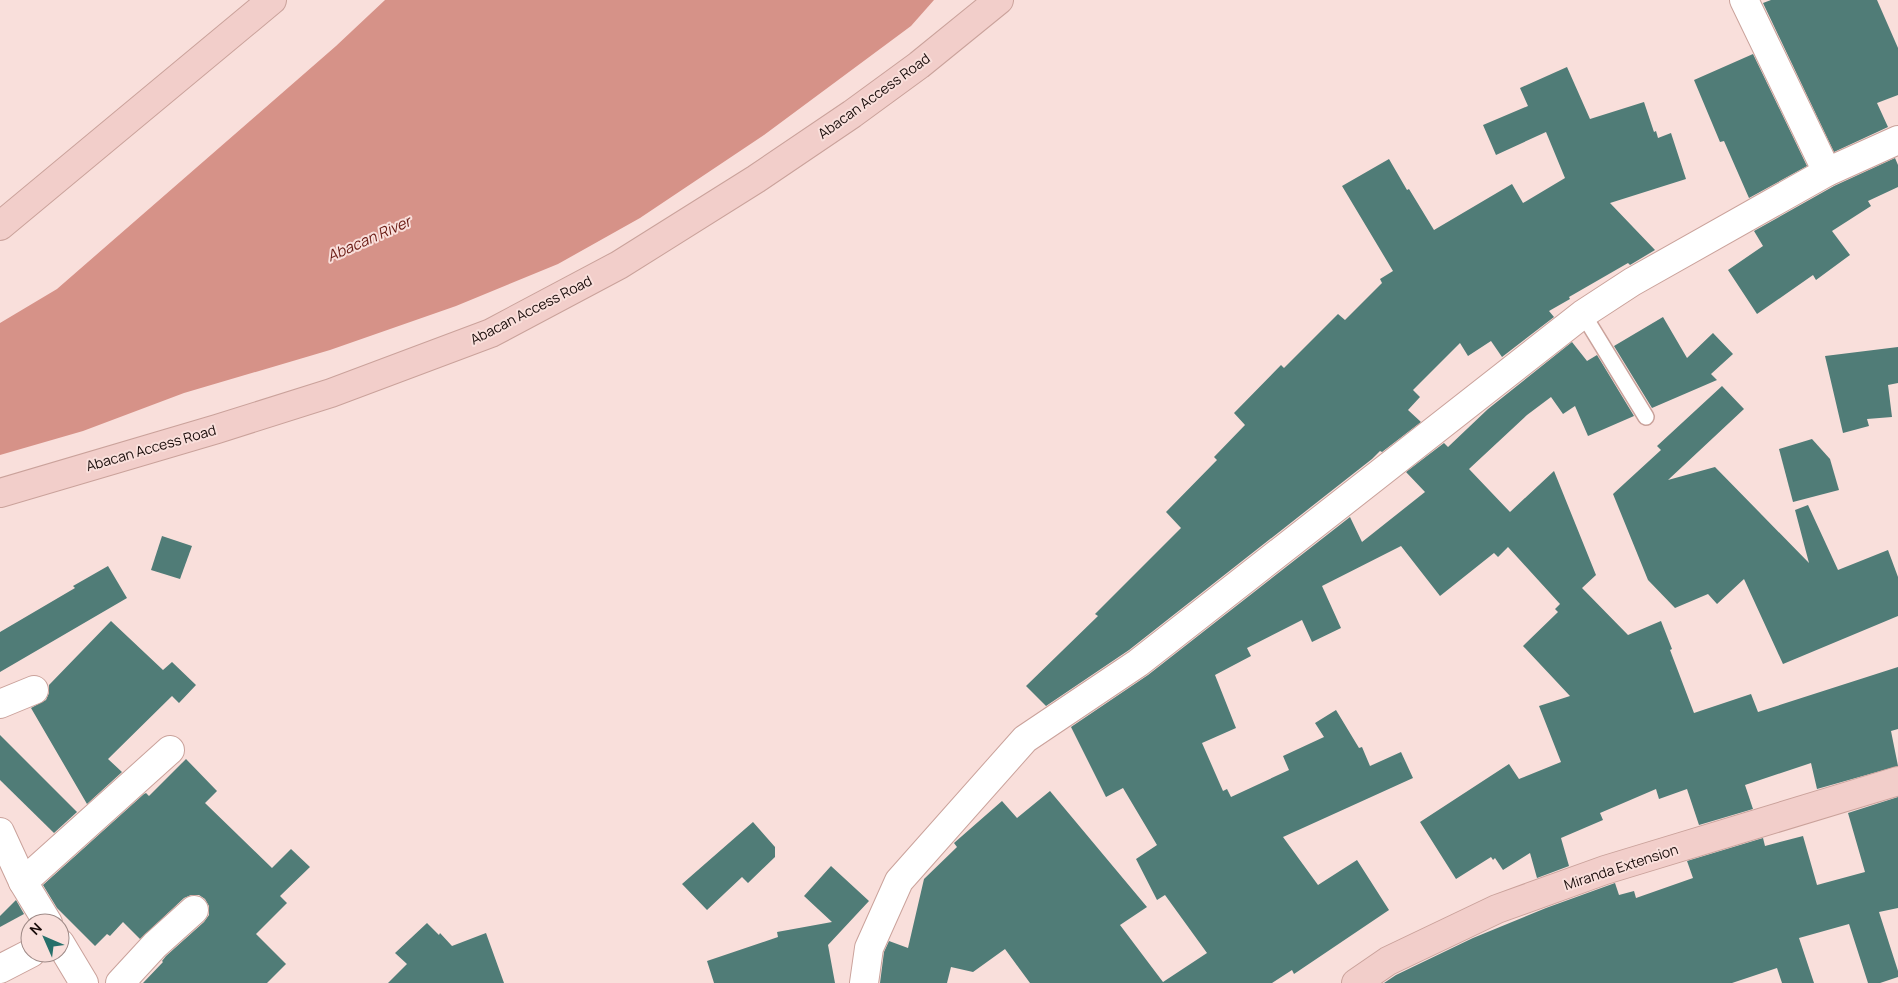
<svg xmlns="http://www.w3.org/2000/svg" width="1898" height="983" viewBox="0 0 1898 983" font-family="Manrope,sans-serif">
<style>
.water{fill:#d69288}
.building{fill:#507c77}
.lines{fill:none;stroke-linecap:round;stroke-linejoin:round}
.lane-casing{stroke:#caa29b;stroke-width:18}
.street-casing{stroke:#caa29b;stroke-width:30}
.secondary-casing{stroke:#caa29b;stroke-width:30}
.lane{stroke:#fff;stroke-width:15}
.street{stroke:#fff;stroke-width:28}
.secondary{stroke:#f2ceca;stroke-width:28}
.labels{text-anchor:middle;stroke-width:4;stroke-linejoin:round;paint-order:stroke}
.street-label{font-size:14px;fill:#180b09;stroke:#f9dfdb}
.water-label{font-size:15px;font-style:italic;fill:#691a13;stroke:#f9dfdb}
</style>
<rect width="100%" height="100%" fill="#f9dfdb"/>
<path class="water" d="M385,0H934L911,26L764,135L640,218L558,264L456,306L330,350L184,393L83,431L0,455V323L57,289L336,46Z"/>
<g class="building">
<path d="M1771,0H1877L1898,48V95L1877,103L1888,127L1834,152L1763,3Z"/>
<path d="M1753,54L1807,166L1749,198L1724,141L1720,142L1694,80Z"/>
<path d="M1567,67L1590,119L1644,102L1654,132L1656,131L1658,138L1671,133L1686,179L1610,203L1655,250L1630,265L1628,263L1569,297L1570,299L1549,311L1554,317L1502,357L1491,341L1468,356L1460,343L1413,390L1420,397L1408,410L1421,422L1382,452L1380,451L1372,459L1129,650L1046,706L1026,686L1098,616L1095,614L1181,528L1166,512L1217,460L1214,457L1245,425L1234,413L1281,365L1284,368L1338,314L1345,320L1382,283L1380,279L1393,271L1342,186L1389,159L1407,190L1409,189L1434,230L1512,184L1523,203L1565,178L1546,132L1496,155L1483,125L1528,106L1520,88Z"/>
<path d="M1895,158L1898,165V187L1868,201L1871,206L1832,231L1850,255L1816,280L1813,275L1757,314L1728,270L1763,246L1754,231L1834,186Z"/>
<path d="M1663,317L1687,358L1713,333L1733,354L1711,374L1717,380L1652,408L1614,346Z"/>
<path d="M1572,342L1587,361L1597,355L1634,416L1588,436L1575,406L1563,414L1551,397L1527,415L1469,469L1510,512L1554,471L1596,575L1582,588L1628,635L1661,621L1672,649L1670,650L1694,713L1751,694L1758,712L1898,667V729L1891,731L1898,766L1817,789L1811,763L1745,785L1753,809L1699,825L1687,789L1659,799L1656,789L1600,813L1603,820L1561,838L1569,866L1537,878L1530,853L1503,870L1495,858L1493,860L1491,857L1456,879L1420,822L1509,764L1519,779L1561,762L1539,706L1570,696L1523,646L1558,612L1555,609L1560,604L1508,547L1498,557L1494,553L1440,596L1401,546L1322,586L1341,628L1312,642L1302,620L1247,648L1251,656L1215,675L1236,728L1202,743L1223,791L1227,789L1231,797L1289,770L1283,756L1324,737L1315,723L1336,710L1359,748L1362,747L1370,766L1401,752L1413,778L1283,837L1318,885L1357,860L1389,910L1294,974L1292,970L1272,983H1030L1005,949L973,972L951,967L947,983H880L884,952L889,941L908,948L924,879L957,847L954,843L1002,801L1017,818L1050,791L1147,907L1120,925L1163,982L1207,953L1165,895L1157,900L1136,859L1157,845L1123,788L1106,797L1071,727L1148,675L1350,517L1362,542L1425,492L1406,472L1444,443L1448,447L1488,409Z"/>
<path d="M1898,347V383L1888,385L1892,417L1867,419L1869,426L1843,433L1825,356Z"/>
<path d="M1722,386L1744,409L1668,480L1715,467L1809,563L1795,510L1808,505L1838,570L1888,550L1898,577V616L1783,664L1744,579L1717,604L1708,594L1675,608L1648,580L1613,494L1661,450L1657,446Z"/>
<path d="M1812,439L1830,459L1839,490L1793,502L1779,449Z"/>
<path d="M162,536L192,546L180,579L151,570Z"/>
<path d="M108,566L127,598L0,672V632L75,588L73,586Z"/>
<path d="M111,621L163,670L172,662L196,685L179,703L172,696L108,759L122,772L87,804L31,708L46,700L49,693V685Z"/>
<path d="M0,735L77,812L54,833L0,780Z"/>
<path d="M186,759L217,791L205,803L272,868L291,849L310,867L280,896L287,903L256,934L286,964L267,983H143L163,962L162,961L166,956L204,922L209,915V906L205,899L199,895H191L184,898L140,939L123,922L110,936L107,934L95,946L57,908L43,885L144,794L146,793L149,796Z"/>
<path d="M1898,797V908L1879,912L1898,971V977L1880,983H1868L1849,924L1799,938L1814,983H1782L1777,968L1732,983H1384L1396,975L1473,938L1546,908L1615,883L1619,895L1634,891L1636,898L1693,878L1687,861L1763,838L1765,846L1803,836L1817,885L1865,872L1848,813Z"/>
<path d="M753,822L775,847V857L748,883L742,877L707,910L682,884Z"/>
<path d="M831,866L869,901L828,945L835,983H714L707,961L778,937L777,932L832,922L804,896Z"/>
<path d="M16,900L24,914L0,927V916Z"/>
<path d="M427,923L439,935L440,933L452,946L486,933L504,983H388L407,964L395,953Z"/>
</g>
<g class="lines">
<g class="lane-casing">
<path id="lane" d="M1583,314L1646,417"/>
</g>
<g class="street-casing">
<g id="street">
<path d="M1744,0L1827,172"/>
<path d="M0,704L34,690"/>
<path d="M0,832L23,882L48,923"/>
<path d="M23,882L170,750"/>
<path d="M60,943L84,983"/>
<path d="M0,969L31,953"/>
<path d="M120,983L155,945L194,910"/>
<path d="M864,983L869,948L899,881L1025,739L1138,663L1583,314L1632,282L1827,172L1898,140"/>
</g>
</g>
<g class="secondary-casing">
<g id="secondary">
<path d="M0,226L272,0"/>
<path d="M0,493L217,429L331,393L491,333L619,265L756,179L852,114L919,65L999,0"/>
<path d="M1356,983L1388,961L1497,909L1605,870L1898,781"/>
</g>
</g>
<use href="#lane" class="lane"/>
<use href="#street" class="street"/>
<use href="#secondary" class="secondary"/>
</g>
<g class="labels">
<g class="street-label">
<text transform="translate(874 96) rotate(-36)" y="5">Abacan Access Road</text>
<text transform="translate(531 310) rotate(-27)" y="5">Abacan Access Road</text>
<text transform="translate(151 448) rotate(-16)" y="5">Abacan Access Road</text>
<text transform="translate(1621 867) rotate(-18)" y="5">Miranda Extension</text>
</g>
<g class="water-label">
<text transform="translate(369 239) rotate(-24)" y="5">Abacan River</text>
</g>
</g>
<g transform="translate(45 938) rotate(315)"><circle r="24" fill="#f9dfdb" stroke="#9f8a87"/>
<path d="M0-4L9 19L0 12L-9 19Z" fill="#27706b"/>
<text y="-8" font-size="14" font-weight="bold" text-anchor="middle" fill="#180b09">N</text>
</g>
</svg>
